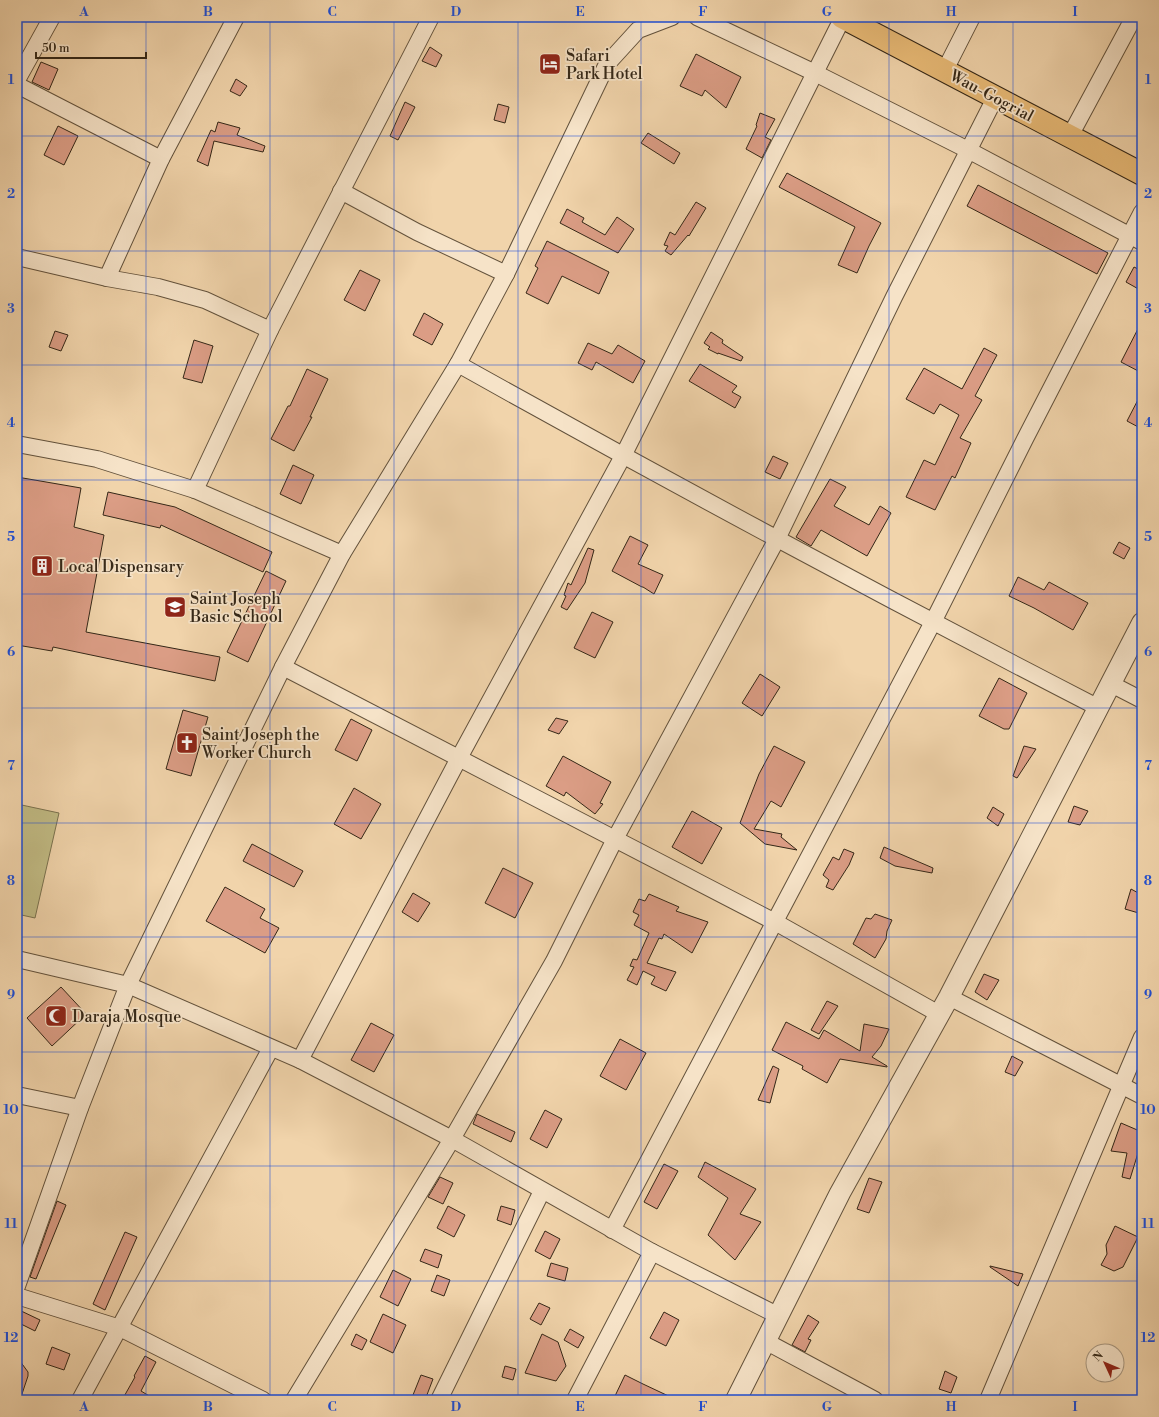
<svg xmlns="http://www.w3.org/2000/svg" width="1159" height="1417" viewBox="0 0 1159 1417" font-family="'Libre Bodoni',serif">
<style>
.green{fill:#c1bb84;stroke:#7a714e}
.building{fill:#db9d85;stroke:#342717}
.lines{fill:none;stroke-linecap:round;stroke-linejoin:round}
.minor-casing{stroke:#63523c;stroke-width:18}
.tertiary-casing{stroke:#63523c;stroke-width:22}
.primary-casing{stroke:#342717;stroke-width:24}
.minor{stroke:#f6e3c8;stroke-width:16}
.tertiary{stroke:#f6e3c8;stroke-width:20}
.primary{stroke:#e8ba76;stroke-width:22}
.grid{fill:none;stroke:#1d4ed8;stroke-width:1;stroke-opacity:0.55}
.labels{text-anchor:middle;stroke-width:3.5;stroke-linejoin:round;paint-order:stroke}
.poi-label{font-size:16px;fill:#342717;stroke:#f6e3c8;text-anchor:start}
.street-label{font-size:16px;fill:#342717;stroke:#f6e3c8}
.neatline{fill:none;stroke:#1d4ed8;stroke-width:1.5}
.grid-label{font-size:13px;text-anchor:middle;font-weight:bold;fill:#1d4ed8}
</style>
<rect width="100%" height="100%" fill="#f1d4ab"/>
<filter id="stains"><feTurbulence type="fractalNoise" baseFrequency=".005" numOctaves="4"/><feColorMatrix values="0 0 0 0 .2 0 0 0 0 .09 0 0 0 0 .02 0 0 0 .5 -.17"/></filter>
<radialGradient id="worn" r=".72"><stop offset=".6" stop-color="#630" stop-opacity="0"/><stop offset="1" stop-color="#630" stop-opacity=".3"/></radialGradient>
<path class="green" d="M17,804L59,813L35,918L17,914Z"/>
<g class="building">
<path d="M430,47L442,55L436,67L422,61Z"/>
<path d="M696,54L741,77L726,108L705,90L702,96L680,86Z"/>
<path d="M41,62L58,69L49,90L32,82Z"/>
<path d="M236,79L247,86L240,96L230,91Z"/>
<path d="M405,102L415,107L398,140L390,136Z"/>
<path d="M498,104L509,107L505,123L494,120Z"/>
<path d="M760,113L775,119L765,137L771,140L762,158L746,149L757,126L756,125Z"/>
<path d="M218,122L240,128L237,135L265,146L263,152L214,141L208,166L197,161L211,130L215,132Z"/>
<path d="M58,126L78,136L64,165L44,155Z"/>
<path d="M648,133L680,153L674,164L641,143Z"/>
<path d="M787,173L881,223L869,246L857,273L838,265L855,227L779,187Z"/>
<path d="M978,185L1108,253L1097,274L967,206Z"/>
<path d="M696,202L706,208L689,236L688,235L671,255L665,251L668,246L664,245L670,232L675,235Z"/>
<path d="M567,209L584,218L582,222L605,235L617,217L634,229L618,253L560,223Z"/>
<path d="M547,241L609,272L599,294L562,276L548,304L526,293L538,268L535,266Z"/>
<path d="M1134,267L1142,271V291L1126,282Z"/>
<path d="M360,270L380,280L365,311L344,300Z"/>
<path d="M424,313L443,324L432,345L413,335Z"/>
<path d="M1142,321V373L1121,362Z"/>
<path d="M55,331L68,335L61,351L49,347Z"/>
<path d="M711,332L723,340L722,343L743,357L741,361L718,353V354L708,349L710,347L704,343Z"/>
<path d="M194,340L213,346L202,383L183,378Z"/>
<path d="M588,343L612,354L618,345L645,361L633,383L596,362L592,370L578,363Z"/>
<path d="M984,348L997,355L975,396L982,400L960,438L971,443L955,478L952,476L935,510L906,497L924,460L935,465L959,415L940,404L934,414L906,399L924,368L962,389Z"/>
<path d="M700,364L737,386L732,392L741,397L735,408L689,381Z"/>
<path d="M307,369L328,379L310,417H312L294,451L271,439L288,406H290Z"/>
<path d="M1142,392V429L1127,421Z"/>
<path d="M773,456L788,463L780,479L765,472Z"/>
<path d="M293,465L314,475L301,504L280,494Z"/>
<path d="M17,477L81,488L74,527L104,535L86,632L220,657L215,681L53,647L52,651L17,645Z"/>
<path d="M830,479L846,487L834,506L869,525L880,506L891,513L867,556L821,530L811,546L796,537Z"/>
<path d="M108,492L175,507L272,552L263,572L161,525L160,528L103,515Z"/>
<path d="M630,536L648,545L638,564L663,575L654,594L643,587H642L612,571Z"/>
<path d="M1119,542L1130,548L1124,559L1113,553Z"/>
<path d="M588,548L594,550L585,583L567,610L561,607L566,596L564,595L568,583L571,585Z"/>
<path d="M266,571L286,581L248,662L227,652Z"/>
<path d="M1018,577L1044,590L1049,582L1088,603L1073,630L1034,608L1009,596Z"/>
<path d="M592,612L613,622L595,658L574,648Z"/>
<path d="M760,674L780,687L762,716L742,703Z"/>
<path d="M999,678L1027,693L1009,729H1004L979,716Z"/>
<path d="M183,710L208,717L191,776L166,769Z"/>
<path d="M556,718L568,721L559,734L548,730Z"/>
<path d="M351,719L372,730L357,761L335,750Z"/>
<path d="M774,746L805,762L781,807L771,801L754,829L782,834L781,837L797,850L765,844L740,823L759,774Z"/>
<path d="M1024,746L1036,749L1017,778L1013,776Z"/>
<path d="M563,756L611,782L600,803L603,804L595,814L566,792L564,796L546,786Z"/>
<path d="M354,788L381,804L361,839L334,824Z"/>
<path d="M1074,806L1088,811L1080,825L1068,822Z"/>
<path d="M993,807L1004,814L998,826L987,818Z"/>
<path d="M692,811L722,828L702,864L672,847Z"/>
<path d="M252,844L303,871L294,887L243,861Z"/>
<path d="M884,847L933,868L932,873L895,866L880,858Z"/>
<path d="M844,849L854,853L849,865L833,890L826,887L829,880L823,875L833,857L839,860Z"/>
<path d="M503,868L533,883L515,918L485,903Z"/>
<path d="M225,887L265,909L260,918L279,928L265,953L206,921Z"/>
<path d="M1131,889L1142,895V914L1125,909Z"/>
<path d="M413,893L430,903L418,922L402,912Z"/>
<path d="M649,894L679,907L676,911L708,922L692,953L664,934L662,939L659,938L647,963L676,972L666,991L651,984L655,977L643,971L637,985L627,980L634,967L630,966L633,959L637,960L649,933L634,925L639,915L633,912L639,899L645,901Z"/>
<path d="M875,914L892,920L887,931L886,939L875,958L853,944L866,918L871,919Z"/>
<path d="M984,974L999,980L987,1000L975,992Z"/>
<path d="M61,987L86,1014L52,1046L27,1018Z"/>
<path d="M827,1001L838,1006L819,1034L811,1030Z"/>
<path d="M786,1022L819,1039L824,1030L860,1051L864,1024L889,1029L881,1046L872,1057L887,1066V1067L840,1059L827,1083L802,1069L803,1066L772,1050Z"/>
<path d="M371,1023L394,1035L374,1072L351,1060Z"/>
<path d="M620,1039L646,1053L626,1090L600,1076Z"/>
<path d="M1012,1056L1023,1062L1015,1076L1005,1072Z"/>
<path d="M773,1066L779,1069L770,1103L758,1100Z"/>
<path d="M545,1110L562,1119L547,1148L530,1139Z"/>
<path d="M477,1114L515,1132L511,1142L473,1124Z"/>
<path d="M1121,1123L1142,1132V1140L1130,1179L1122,1177L1127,1153L1111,1151Z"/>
<path d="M705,1162L756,1189L740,1214L761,1222L735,1260L708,1235L728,1198L698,1177Z"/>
<path d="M664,1164L678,1171L657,1209L644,1202Z"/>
<path d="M440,1177L453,1183L443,1204L428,1197Z"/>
<path d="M869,1178L882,1182L869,1213L857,1209Z"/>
<path d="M57,1201L66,1205L36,1279L30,1277Z"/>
<path d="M448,1206L465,1215L454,1237L437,1228Z"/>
<path d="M501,1206L515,1210L511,1225L497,1220Z"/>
<path d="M1115,1226L1138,1237L1123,1267L1114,1271L1101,1265L1107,1254L1106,1245Z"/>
<path d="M545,1231L560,1239L550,1259L535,1251Z"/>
<path d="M125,1232L137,1237L105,1310L93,1304Z"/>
<path d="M425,1249L442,1255L438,1268L420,1261Z"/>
<path d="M551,1263L568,1268L565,1281L547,1276Z"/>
<path d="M990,1266L1023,1274L1018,1286L990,1267Z"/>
<path d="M393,1270L411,1279L398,1306L380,1297Z"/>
<path d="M437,1275L450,1280L444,1296L431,1291Z"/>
<path d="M539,1303L550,1308L541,1325L530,1319Z"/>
<path d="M17,1309L40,1320L35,1331L17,1322Z"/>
<path d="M664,1312L679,1320L666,1346L650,1338Z"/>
<path d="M383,1314L406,1325L393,1353L370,1342Z"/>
<path d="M808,1315L819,1322L808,1339L811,1340L805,1352L792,1345Z"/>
<path d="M570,1329L584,1337L578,1348L564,1340Z"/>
<path d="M356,1334L367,1340L362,1350L351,1345Z"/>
<path d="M542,1334L558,1342L566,1366L556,1381L525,1373Z"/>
<path d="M52,1347L70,1354L64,1370L46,1364Z"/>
<path d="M145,1356L156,1362L141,1391L156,1400H122L135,1377L134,1376Z"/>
<path d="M17,1357L28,1372V1376L20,1400H17Z"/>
<path d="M505,1366L516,1369L513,1380L502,1377Z"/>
<path d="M945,1371L957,1377L951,1393L939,1389Z"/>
<path d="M421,1375L433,1379L425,1400H411Z"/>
<path d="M625,1375L643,1384L677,1400H622L615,1396Z"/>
</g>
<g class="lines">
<g class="minor-casing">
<g id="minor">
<path d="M697,17L815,73L968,150L1142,242"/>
<path d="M945,70L972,17"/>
<path d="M17,80L52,17"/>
<path d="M17,85L161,159"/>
<path d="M1070,136L1134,17"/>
<path d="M341,191L417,232L506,274"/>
<path d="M17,257L107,278L158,287L205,300L270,330"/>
<path d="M107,278L161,159L236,17"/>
<path d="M458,364C669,482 883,597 1099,708"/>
<path d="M17,444L97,459L195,490L342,554"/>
<path d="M195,490L270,330L431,17"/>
<path d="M283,667L775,922L939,1014"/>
<path d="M1111,684L1142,700"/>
<path d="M17,959L128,985L300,1060L452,1139L652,1252L779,1316"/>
<path d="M949,997L1142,1096"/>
<path d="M300,1060L459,758L623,456L843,17"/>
<path d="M17,1095L80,1108"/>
<path d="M612,1230L933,622L1025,439L1142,212"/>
<path d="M17,1286L80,1108L128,985L283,667L342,554L458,364L506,274L607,64L638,30L672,17"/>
<path d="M17,1296L120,1328L263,1400"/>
<path d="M765,1341L875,1400"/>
<path d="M80,1400L271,1048"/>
<path d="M294,1400L452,1139L554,961L615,839L777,539L894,297L995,98"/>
<path d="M439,1400L542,1191"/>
<path d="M575,1400L652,1252"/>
<path d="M988,1400L1142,1037"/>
</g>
</g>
<g class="tertiary-casing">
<path id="tertiary" d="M736,1400L840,1193L949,997L1142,623"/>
</g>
<g class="primary-casing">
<path id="primary" d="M842,17L1142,174"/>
</g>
<use href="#minor" class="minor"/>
<use href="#tertiary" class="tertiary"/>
<use href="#primary" class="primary"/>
</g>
<path class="grid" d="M146,17V1400M270,17V1400M394,17V1400M518,17V1400M641,17V1400M765,17V1400M889,17V1400M1013,17V1400M17,136H1142M17,251H1142M17,365H1142M17,480H1142M17,594H1142M17,708H1142M17,823H1142M17,937H1142M17,1052H1142M17,1166H1142M17,1281H1142"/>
<defs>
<g id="hotel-square" transform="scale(1.15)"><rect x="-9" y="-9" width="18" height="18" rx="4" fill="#8f2418" stroke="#f6e3c8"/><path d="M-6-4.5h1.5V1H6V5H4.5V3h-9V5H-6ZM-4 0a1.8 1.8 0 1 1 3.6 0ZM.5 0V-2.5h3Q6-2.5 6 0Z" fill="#fff"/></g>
<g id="building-square" transform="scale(1.15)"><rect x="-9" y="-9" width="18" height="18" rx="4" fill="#8f2418" stroke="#f6e3c8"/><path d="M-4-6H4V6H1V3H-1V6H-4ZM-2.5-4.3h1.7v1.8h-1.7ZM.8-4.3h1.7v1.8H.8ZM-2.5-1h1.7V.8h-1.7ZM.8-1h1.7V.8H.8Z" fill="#fff"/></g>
<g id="university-square" transform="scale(1.15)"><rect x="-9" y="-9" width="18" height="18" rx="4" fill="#8f2418" stroke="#f6e3c8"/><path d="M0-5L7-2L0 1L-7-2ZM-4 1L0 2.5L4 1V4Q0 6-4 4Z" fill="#fff"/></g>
<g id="church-square" transform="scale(1.15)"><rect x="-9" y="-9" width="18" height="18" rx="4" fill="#8f2418" stroke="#f6e3c8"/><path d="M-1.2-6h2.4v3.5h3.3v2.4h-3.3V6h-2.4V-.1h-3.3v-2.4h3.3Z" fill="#fff"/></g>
<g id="mosque-square" transform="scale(1.15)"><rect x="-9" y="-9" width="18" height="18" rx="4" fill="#8f2418" stroke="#f6e3c8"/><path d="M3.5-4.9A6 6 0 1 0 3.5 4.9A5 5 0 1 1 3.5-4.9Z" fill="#fff"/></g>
</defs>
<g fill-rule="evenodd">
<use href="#hotel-square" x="550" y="64"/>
<use href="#building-square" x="42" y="566"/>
<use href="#university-square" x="175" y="607"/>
<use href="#church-square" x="187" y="743"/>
<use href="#mosque-square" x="56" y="1016"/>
</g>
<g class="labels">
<g class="poi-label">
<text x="566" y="61">Safari<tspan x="566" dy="18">Park Hotel</tspan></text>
<text x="58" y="572">Local Dispensary</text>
<text x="190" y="604">Saint Joseph<tspan x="190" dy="18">Basic School</tspan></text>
<text x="202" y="740">Saint Joseph the<tspan x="202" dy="18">Worker Church</tspan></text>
<text x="72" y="1022">Daraja Mosque</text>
</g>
<g class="street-label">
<text transform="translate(992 95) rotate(28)" y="6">Wau-Gogrial</text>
</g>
</g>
<rect width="1159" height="1417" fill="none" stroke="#f1d4ab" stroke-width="44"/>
<g transform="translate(1105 1363) rotate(314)"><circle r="19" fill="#f6e3c8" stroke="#a89881"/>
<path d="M0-3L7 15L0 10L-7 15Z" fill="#8f2418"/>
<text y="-6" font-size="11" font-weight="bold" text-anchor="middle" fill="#342717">N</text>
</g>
<path d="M36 52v6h110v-6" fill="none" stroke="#342717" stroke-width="2"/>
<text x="42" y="52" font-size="12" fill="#342717" stroke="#f6e3c8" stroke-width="3" paint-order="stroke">50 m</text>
<rect x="22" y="22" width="1115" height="1373" class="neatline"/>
<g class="grid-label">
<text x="84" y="16">A</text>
<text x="208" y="16">B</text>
<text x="332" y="16">C</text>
<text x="456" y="16">D</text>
<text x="580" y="16">E</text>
<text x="703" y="16">F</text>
<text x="827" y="16">G</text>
<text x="951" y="16">H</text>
<text x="1075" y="16">I</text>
<text x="11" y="84">1</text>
<text x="1148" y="84">1</text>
<text x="11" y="198">2</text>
<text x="1148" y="198">2</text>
<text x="11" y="313">3</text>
<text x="1148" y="313">3</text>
<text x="11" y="427">4</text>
<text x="1148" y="427">4</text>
<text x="11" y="541">5</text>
<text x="1148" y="541">5</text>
<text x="11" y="656">6</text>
<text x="1148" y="656">6</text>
<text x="11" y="770">7</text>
<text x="1148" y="770">7</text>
<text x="11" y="885">8</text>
<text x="1148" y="885">8</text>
<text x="11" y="999">9</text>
<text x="1148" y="999">9</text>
<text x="11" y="1114">10</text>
<text x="1148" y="1114">10</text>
<text x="11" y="1228">11</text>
<text x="1148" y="1228">11</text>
<text x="11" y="1342">12</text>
<text x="1148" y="1342">12</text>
<text x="84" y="1411">A</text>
<text x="208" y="1411">B</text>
<text x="332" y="1411">C</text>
<text x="456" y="1411">D</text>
<text x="580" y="1411">E</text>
<text x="703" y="1411">F</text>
<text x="827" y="1411">G</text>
<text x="951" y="1411">H</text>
<text x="1075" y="1411">I</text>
</g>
<rect width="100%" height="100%" filter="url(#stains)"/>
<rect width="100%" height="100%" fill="url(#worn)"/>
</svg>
